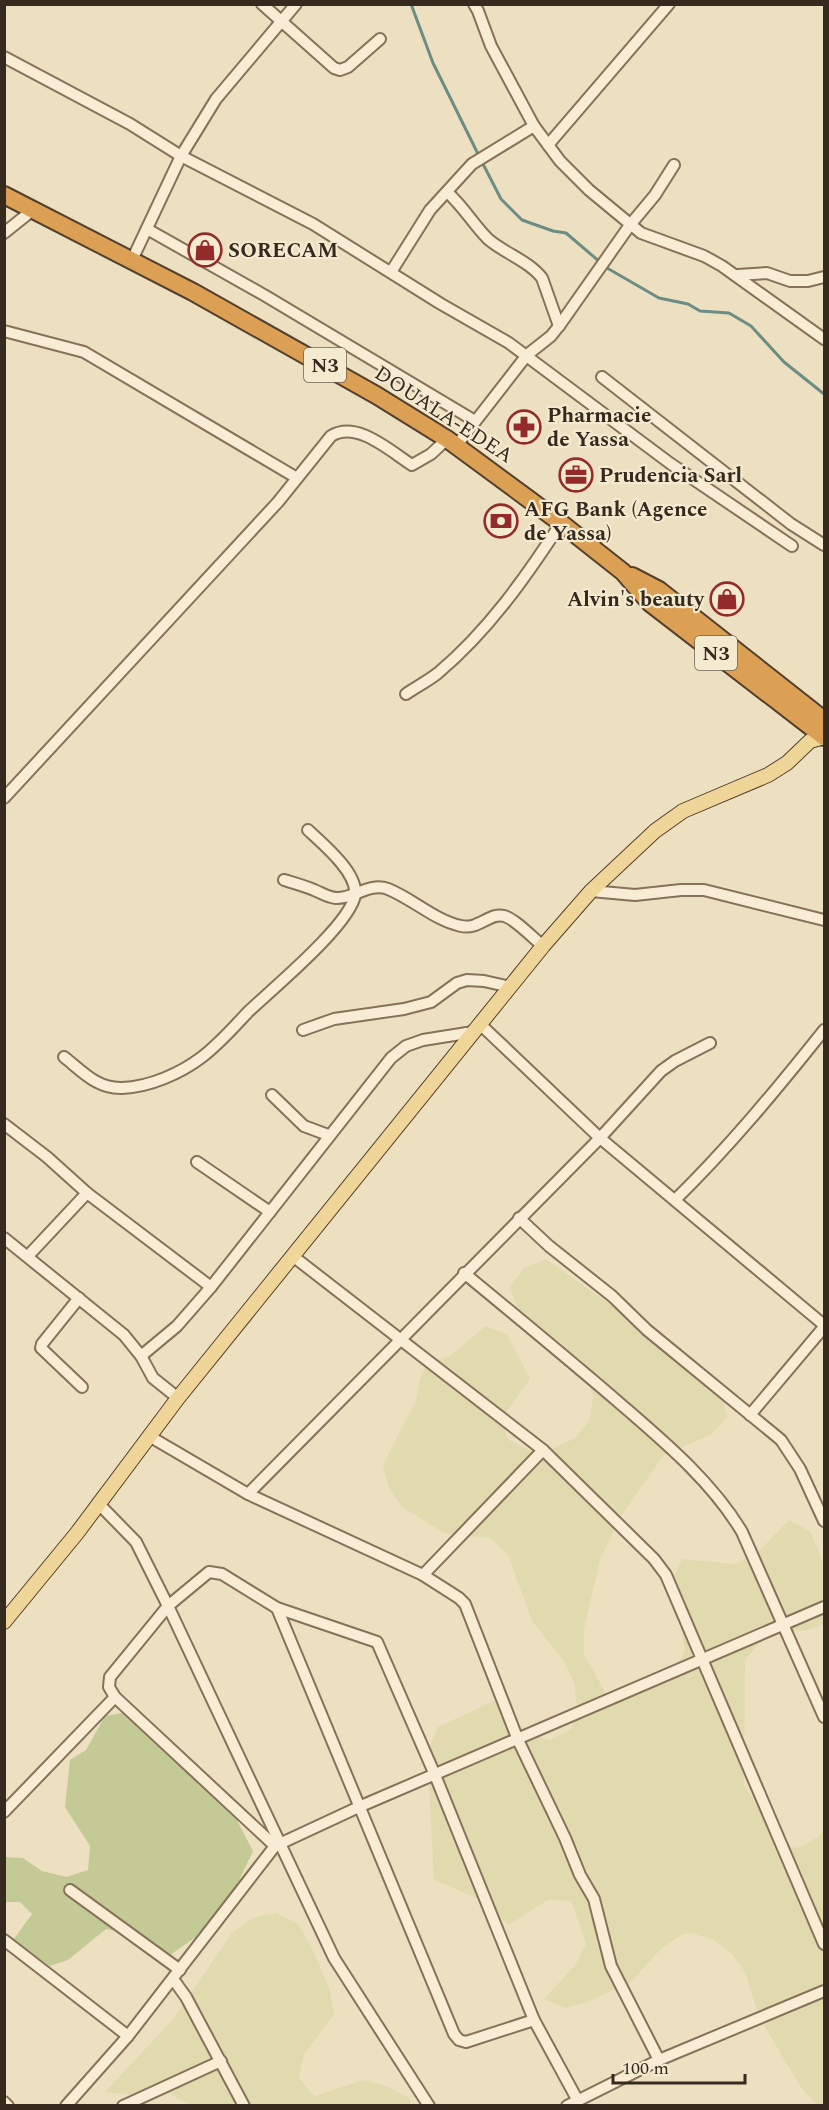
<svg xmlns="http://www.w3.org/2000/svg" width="829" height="2110" viewBox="0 0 829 2110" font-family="Spectral,serif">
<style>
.farmland{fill:#e2daaf}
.green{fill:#c4ca95}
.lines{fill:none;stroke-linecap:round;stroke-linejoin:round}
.stream{stroke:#6b8d85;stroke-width:3}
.minor-casing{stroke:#867159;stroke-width:14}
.major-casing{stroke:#533f2d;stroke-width:16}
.highway-casing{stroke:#533f2d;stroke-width:20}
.minor{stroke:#f8edd4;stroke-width:10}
.major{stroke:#f0d599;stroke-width:14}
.highway{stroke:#dba053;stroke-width:16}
.labels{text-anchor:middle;stroke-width:4.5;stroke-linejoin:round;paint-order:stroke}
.shield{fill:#f4ead0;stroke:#6f6353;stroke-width:1.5}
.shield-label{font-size:20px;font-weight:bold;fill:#36291d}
.poi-label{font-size:21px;font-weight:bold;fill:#36291d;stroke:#f4ead0;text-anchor:start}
.street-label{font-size:21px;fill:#36291d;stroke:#f4ead0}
</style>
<rect width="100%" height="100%" fill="#ede0c1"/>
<g class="farmland">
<path d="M546,1259L647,1330L722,1394L727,1418L710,1435L664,1455L621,1516L600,1560L584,1629V1654L608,1697L632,1696L655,1686L675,1671L685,1650L672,1580L682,1559L735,1564L757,1553L789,1520L810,1531L824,1564V1624L809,1630L781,1632L760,1642L745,1660L744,1785L782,1846L798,1848L818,1837L824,1830V2105L816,2104L800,2086L759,2017L745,1972L732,1954L714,1940L691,1933L683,1934L663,1947L631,1982L588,2002L565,2008L544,1999L575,1965L586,1944L571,1901L548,1900L509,1925L479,1899L434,1880L429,1785L423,1763L438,1727L502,1697L505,1727L550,1740L571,1729L577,1706L574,1683L563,1660L532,1621L508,1555L490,1538L444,1533L402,1507L389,1488L383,1465L416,1400L420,1378L427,1363L450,1356L485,1326L507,1334L530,1379L503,1416L507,1439L529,1450L553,1448L575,1438L590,1419L593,1397L586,1374L518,1311L510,1287L524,1268Z"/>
<path d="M276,1913L298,1924L310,1944L330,1990L334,2015L304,2054L299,2078L314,2096L364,2080L386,2086L409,2098L412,2105L192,2106L153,2085L131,2095L105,2092L173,2019L232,1933L252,1918Z"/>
</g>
<path class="green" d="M122,1713L146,1728L231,1809L253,1851L233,1893L200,1934L166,1958L128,1933L106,1929L68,1960L50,1966L13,1940L32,1914L20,1902H5V1857L23,1858L42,1871L66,1877L88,1870L90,1846L65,1807L70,1760L86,1750L105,1716Z"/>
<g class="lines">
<g class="stream">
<path d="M411,4L433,63L479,156"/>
<path d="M482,162L501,199L522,220L553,231L566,233L607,268L659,298L688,304L700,311L729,313L751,326L784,362L824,394"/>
</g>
<g class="minor-casing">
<g id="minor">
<path d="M262,4L334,68L340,70L348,67L380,39"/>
<path d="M474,4L478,11L491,46L534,126L560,161L589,190L641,233L704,256L722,266L824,339"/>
<path d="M4,57L130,124L181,156L313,224L441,304L509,343L671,464L792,546"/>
<path d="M548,145L669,4"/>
<path d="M447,192C463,206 473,224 488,239C504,253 529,261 542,278L559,326"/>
<path d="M147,229L264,295L475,421"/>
<path d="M4,233L34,209"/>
<path d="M132,260L181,156L216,99L296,4"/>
<path d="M391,272L430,210L472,164L534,126"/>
<path d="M738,275L767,273L790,281H808L824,277"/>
<path d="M4,331L84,352L297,478"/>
<path d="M602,377L791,524L824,545"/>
<path d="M457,445L527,355L551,336L559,326L630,225L655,195L674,165"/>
<path d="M406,694C416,687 428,681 438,673C488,631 526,577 561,523"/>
<path d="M4,798L278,502L331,436C357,420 390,451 412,465L431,454L447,439"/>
<path d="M284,880C294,883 305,886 314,890C322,893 327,897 336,898C354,899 369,882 388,889C413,899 434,920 461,926C479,930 490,912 504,916C514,918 534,939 543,946"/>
<path d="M591,891L635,895L681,890H704L824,920"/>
<path d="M480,1024L600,1138L824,1325"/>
<path d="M303,1030L334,1019L404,1009L431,1002L457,983L467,980L484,981L510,987"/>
<path d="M64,1057C82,1071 97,1089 122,1088C150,1087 181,1073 202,1057C219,1044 234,1027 248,1012C272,989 350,925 355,895C358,873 323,844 308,830"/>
<path d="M272,1095L304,1126L328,1135"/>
<path d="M4,1124L47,1157L87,1193L211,1287"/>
<path d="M197,1162L270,1212"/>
<path d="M675,1200C729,1147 777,1089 824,1030"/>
<path d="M519,1218L549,1246L612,1296L647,1330L781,1440L800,1469L824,1521"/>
<path d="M4,1238L124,1335L141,1356L153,1378L178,1398"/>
<path d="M28,1256L87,1193"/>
<path d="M294,1257L543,1450L654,1559L666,1575L824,1944"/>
<path d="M464,1273C515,1315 566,1357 616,1400C662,1440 711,1480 742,1532L824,1717"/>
<path d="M79,1298L42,1344L41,1348L82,1387"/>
<path d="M141,1356L177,1326L211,1287L391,1058L406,1046L423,1040L473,1032"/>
<path d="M750,1415L824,1327"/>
<path d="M149,1436L248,1494L423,1575L459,1598L465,1604L518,1740L565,1838L580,1875L594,1899L611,1966L659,2060"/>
<path d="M248,1494L600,1138L661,1071L675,1061L710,1043"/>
<path d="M98,1503L136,1542L168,1606L334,1958L429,2106"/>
<path d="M423,1575L543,1450"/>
<path d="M277,1608L454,2034L459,2040L466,2042L534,2020"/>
<path d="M4,1812L115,1697"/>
<path d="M275,1846L115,1697L109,1687L110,1677L168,1606L209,1572L222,1574L277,1608L377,1642L435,1775L534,2020L578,2101"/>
<path d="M70,1890L180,1970"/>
<path d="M4,1940L128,2036"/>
<path d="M173,1979L186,1997L244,2106"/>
<path d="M4,2102L8,2106"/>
<path d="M66,2106L128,2036L275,1846L361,1806L824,1607"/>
<path d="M123,2106L221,2061"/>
<path d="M567,2106L659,2060L824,1991"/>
</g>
</g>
<g class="major-casing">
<path id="major" d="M4,1622L77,1533L178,1398L543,946L591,891L655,831L683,811L768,775L787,763L810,741L824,737"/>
</g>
<g class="highway-casing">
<g id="highway">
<path d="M4,195L193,292L376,395L447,439L561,523L623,572L650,603L824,737"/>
<path d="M632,576L659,590L824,720"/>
</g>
</g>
<use href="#minor" class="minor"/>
<use href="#major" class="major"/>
<use href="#highway" class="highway"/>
</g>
<defs>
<g id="shop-ring" transform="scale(1.725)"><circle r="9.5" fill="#f4ead0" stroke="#932b2b" stroke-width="1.5"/><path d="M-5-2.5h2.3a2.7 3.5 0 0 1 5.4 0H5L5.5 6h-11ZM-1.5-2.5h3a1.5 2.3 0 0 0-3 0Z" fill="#932b2b"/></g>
<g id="pharmacy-ring" transform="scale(1.725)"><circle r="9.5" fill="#f4ead0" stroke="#932b2b" stroke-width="1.5"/><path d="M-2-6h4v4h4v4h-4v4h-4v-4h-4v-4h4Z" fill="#932b2b"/></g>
<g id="office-ring" transform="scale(1.725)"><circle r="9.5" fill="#f4ead0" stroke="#932b2b" stroke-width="1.5"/><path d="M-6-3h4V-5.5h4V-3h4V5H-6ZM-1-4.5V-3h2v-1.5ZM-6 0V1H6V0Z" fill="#932b2b"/></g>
<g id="bank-ring" transform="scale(1.725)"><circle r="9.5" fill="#f4ead0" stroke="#932b2b" stroke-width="1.5"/><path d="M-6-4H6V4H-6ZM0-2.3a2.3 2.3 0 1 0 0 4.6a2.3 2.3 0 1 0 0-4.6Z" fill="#932b2b"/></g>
</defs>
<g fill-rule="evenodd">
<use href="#shop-ring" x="205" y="250"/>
<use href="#pharmacy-ring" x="524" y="427"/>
<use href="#office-ring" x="576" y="475"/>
<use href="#bank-ring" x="501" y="521"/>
<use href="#shop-ring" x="727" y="599"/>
</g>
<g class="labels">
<g class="shield">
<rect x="304" y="348" width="42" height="34" rx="4.5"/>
<rect x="695" y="636" width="42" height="34" rx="4.5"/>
</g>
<g class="shield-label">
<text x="325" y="372">N3</text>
<text x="716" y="660">N3</text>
</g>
<g class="poi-label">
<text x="228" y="257">SORECAM</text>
<text x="547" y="422">Pharmacie<tspan x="547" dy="24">de Yassa</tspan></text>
<text x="599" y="482">Prudencia Sarl</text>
<text x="524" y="516">AFG Bank (Agence<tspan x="524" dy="24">de Yassa)</tspan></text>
<text x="704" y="606" text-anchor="end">Alvin's beauty</text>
</g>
<g class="street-label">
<text transform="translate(444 414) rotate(33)" y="7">DOUALA-EDEA</text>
</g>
</g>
<rect width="829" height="2110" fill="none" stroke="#36291d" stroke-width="12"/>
<path d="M613 2074v9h132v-9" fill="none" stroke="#36291d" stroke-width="3"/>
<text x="622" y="2074" font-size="18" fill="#36291d" stroke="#f4ead0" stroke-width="4.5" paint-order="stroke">100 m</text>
</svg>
